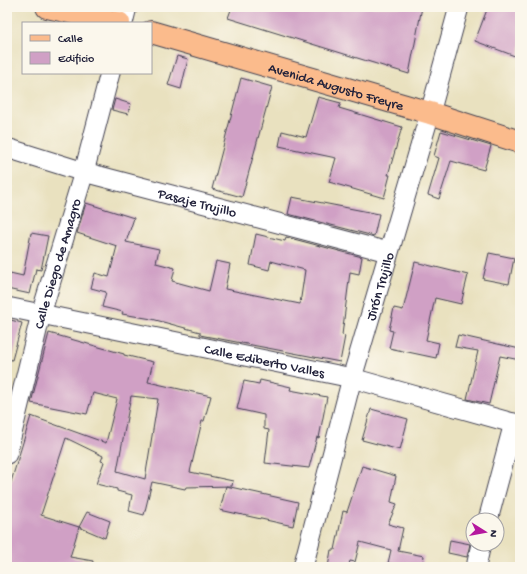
<svg xmlns="http://www.w3.org/2000/svg" width="527" height="574" viewBox="0 0 527 574" font-family="'Gochi Hand',sans-serif">
<style>
.building{fill:#d0a0c5;fill-rule:evenodd}
.lines{fill:none;stroke-linecap:round;stroke-linejoin:round}
.minor-casing{stroke:#403f4f;stroke-width:21}
.major-casing{stroke:#403f4f;stroke-width:24}
.minor{stroke:#fff;stroke-width:19}
.major{stroke:#fbbb8c;stroke-width:22}
.labels{text-anchor:middle;stroke-width:3.5;stroke-linejoin:round;paint-order:stroke}
.street-label{font-size:14px;fill:#22223b;stroke:#fbf7ec}
</style>
<rect width="100%" height="100%" fill="#fbf7ec"/>
<filter id="ink" filterUnits="userSpaceOnUse"><feTurbulence type="fractalNoise" baseFrequency=".025" numOctaves="2"/><feDisplacementMap in="SourceGraphic" scale="8" xChannelSelector="R" yChannelSelector="G"/><feConvolveMatrix kernelMatrix="1 2 1 2 8 2 1 2 1" color-interpolation-filters="sRGB"/></filter>
<filter id="wash" filterUnits="userSpaceOnUse"><feTurbulence type="fractalNoise" baseFrequency=".012" numOctaves="4" result="noise"/><feDisplacementMap in="SourceGraphic" scale="16" xChannelSelector="R" yChannelSelector="G"/><feGaussianBlur stdDeviation="0.9" result="paint"/><feColorMatrix in="noise" values="0 0 0 0 0 0 0 0 0 0 0 0 0 0 0 0 0 1.4 0 .05"/><feComposite in="paint" operator="in"/></filter>
<g filter="url(#wash)">
<rect width="100%" height="100%" fill="#e9e1bf"/>
<g id="blocks">
<g class="building">
<path d="M232,7H422L409,74L228,18Z"/>
<path d="M488,7H520V58L475,41Z"/>
<path d="M177,56L188,59L181,89L168,85Z"/>
<path d="M241,78L272,87L242,197L212,189Z"/>
<path d="M318,97L341,103L339,108L402,127L388,175H390L384,198L329,182L336,158L279,146L282,131L306,137Z"/>
<path d="M115,99L131,104L128,114L112,110Z"/>
<path d="M441,131L491,146L484,170L451,161L439,199L428,195L439,158L434,156Z"/>
<path d="M292,197L379,214L374,236L288,214Z"/>
<path d="M86,203L134,218L126,242L159,249L156,263L175,268L172,281L209,291L216,261L230,264L225,289L300,304L305,270L271,261L269,270L250,265L256,234L285,241L286,237L362,257L359,274L350,272L342,335L345,336L340,362L200,335V332L152,319L122,314L123,312L102,307L106,292L91,288L95,273L109,277L117,246L77,233Z"/>
<path d="M31,233L48,236L41,270L36,269L30,294L7,289L10,273L23,276Z"/>
<path d="M489,253L514,258L509,284L483,279Z"/>
<path d="M415,262L468,275L461,304L435,298L426,340L439,343L436,358L389,348L393,331L389,330L394,308L403,310Z"/>
<path d="M7,319L22,323L12,360L7,359Z"/>
<path d="M49,333L124,354V355L153,362L148,382L211,396L204,421H202L190,472L233,481L232,486L186,487L185,489L152,482L144,515L129,511L132,495L117,491V489L96,484L104,462L101,461L103,456L66,438L41,515L79,527L70,557L93,561L92,567H7V495L31,416L106,443L117,399L93,393L87,414L31,403ZM131,396L158,399L145,479L117,471Z"/>
<path d="M458,335L520,349V360L500,356L489,404L467,399L478,351L455,347Z"/>
<path d="M260,380L291,387L290,390L327,397L319,438L317,437L309,468L265,463L269,430L264,429V415L237,409L244,381L259,384Z"/>
<path d="M371,409L408,419L400,450L362,440Z"/>
<path d="M362,466L396,476L391,502L397,504L388,524L403,528L398,551L424,556L422,567L388,563L391,550L360,542L355,562L350,561L348,567H328L331,550H335L343,511L347,512Z"/>
<path d="M226,486L298,502L293,526L220,510Z"/>
<path d="M87,512L110,521L105,538L79,527Z"/>
<path d="M450,540L470,544L467,557L448,553Z"/>
</g>
</g>
</g>
<g filter="url(#ink)">
<use href="#blocks" fill-opacity="0" stroke="#403f4f" stroke-width="1"/>
<g class="lines">
<g class="minor-casing">
<g id="minor">
<path d="M123,23L127,7"/>
<path id="s1" d="M7,148L84,172L388,252"/>
<path id="s2" d="M7,307L352,378L520,425"/>
<path id="s3" d="M7,454L41,314L84,172L110,73"/>
<path d="M488,520L514,423"/>
<path id="s4" d="M303,567L352,378L430,113L459,7"/>
<path d="M476,567L481,544"/>
</g>
</g>
<g class="major-casing">
<g id="major">
<path d="M47,7L119,23"/>
<path id="s5" d="M151,32L430,113L520,142"/>
</g>
</g>
<use href="#minor" class="minor"/>
<use href="#major" class="major"/>
</g>
</g>
<g class="labels">
<g class="street-label">
<text dy="5" stroke="none"><textPath href="#s5" startOffset="193">Avenida Augusto Freyre</textPath></text>
<text dy="5" stroke="none"><textPath href="#s1" startOffset="198">Pasaje Trujillo</textPath></text>
<text dy="5" stroke="none"><textPath href="#s3" startOffset="197">Calle Diego de Amagro</textPath></text>
<text dy="5" stroke="none"><textPath href="#s4" startOffset="291">Jirón Trujillo</textPath></text>
<text dy="5" stroke="none"><textPath href="#s2" startOffset="263">Calle Ediberto Valles</textPath></text>
</g>
</g>
<rect width="527" height="574" fill="none" stroke="#fbf7ec" stroke-width="24"/>
<rect x="22" y="22" width="130" height="52" fill="#fbf7ec" stroke="#a4a2a5"/>
<rect x="30" y="35" width="20" height="6" fill="#fbbb8c" stroke="#a4a2a5"/>
<text x="58" y="42" font-size="12" fill="#22223b">Calle</text>
<rect x="30" y="52" width="20" height="12" fill="#d0a0c5" stroke="#a4a2a5"/>
<text x="58" y="62" font-size="12" fill="#22223b">Edificio</text>
<g transform="translate(485 532) rotate(101)"><circle r="19" fill="#fbf7ec" stroke="#a4a2a5"/>
<path d="M0-3L7 15L0 10L-7 15Z" fill="#b5179e"/>
<text y="-6" font-size="11" font-weight="bold" text-anchor="middle" fill="#22223b">N</text>
</g>
</svg>
